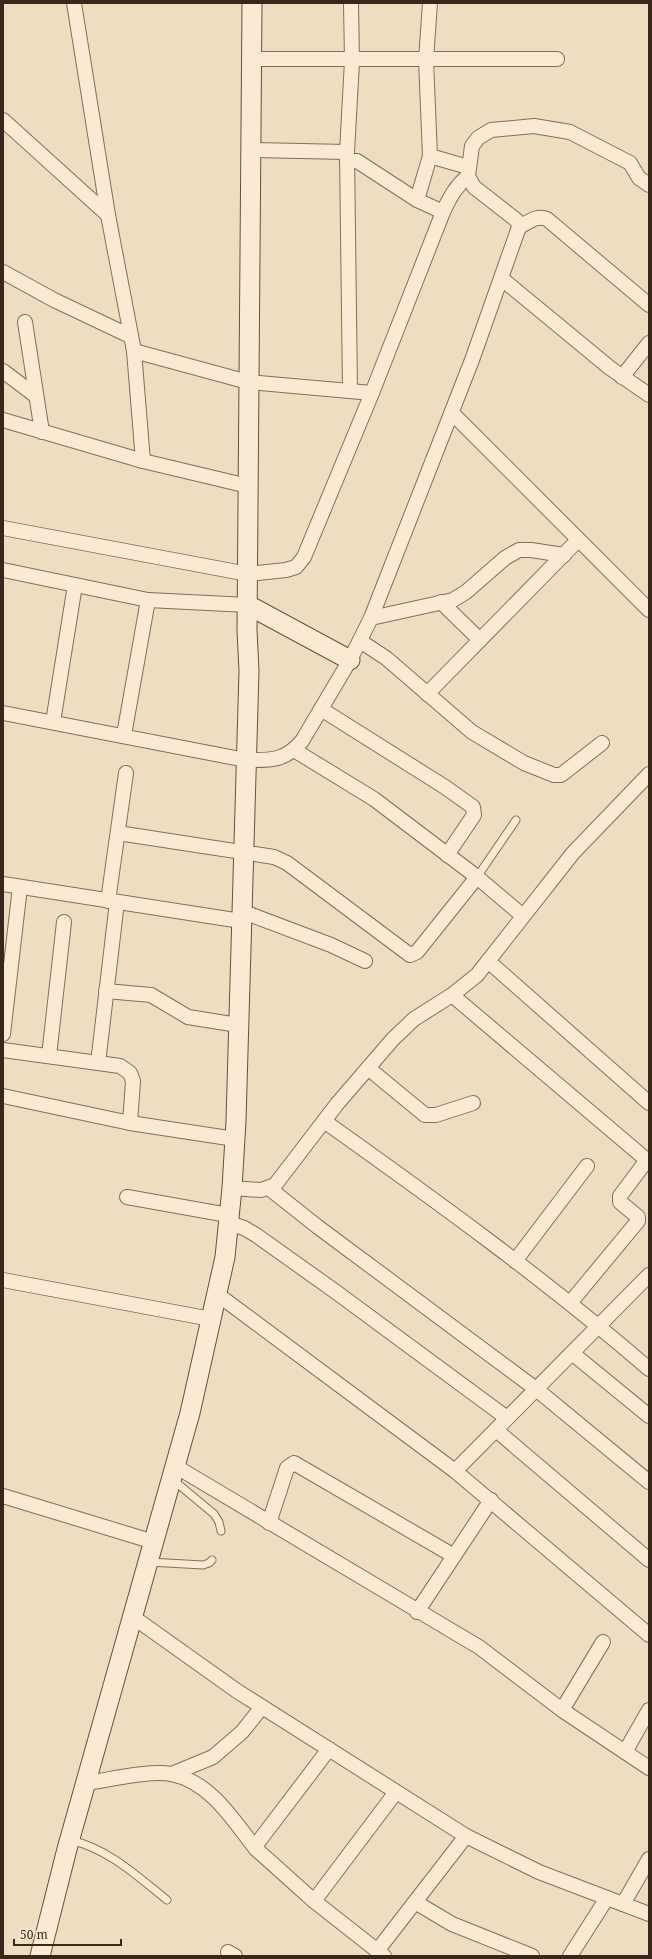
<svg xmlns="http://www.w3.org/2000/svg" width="652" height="1959" viewBox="0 0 652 1959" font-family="'Noto Serif',serif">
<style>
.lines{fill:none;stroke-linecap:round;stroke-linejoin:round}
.lane-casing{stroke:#8a6c57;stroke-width:9}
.street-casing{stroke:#8a6c57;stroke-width:16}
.secondary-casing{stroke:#6c4d3b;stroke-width:21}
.lane{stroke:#faead4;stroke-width:7}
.street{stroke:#faead4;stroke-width:14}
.secondary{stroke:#faead4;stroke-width:19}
</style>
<rect width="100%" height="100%" fill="#f0dcc0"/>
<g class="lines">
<g class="lane-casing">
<g id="lane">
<path d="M477,877L516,820"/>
<path d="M172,1479L214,1514L219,1522L221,1531"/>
<path d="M149,1562L203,1565L209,1563L212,1560"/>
<path d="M70,1840C109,1849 137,1876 167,1900"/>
</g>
</g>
<g class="street-casing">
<g id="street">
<path d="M74,3L108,215L134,351L143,461"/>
<path d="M252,59H557"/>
<path d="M3,120L108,215"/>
<path d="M251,150L347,152"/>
<path d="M430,156L468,167"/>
<path d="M347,161H357L417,200L443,212"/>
<path d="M417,200L430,156L426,60L430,3"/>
<path d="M519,227C529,222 536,215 547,219L649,305"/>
<path d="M3,272L54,300L130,336"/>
<path d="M502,279L610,368L649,395"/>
<path d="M25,322L42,432"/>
<path d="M134,351L248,382L372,393"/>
<path d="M3,371L36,396"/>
<path d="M622,377L649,343"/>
<path d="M350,391L347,152L352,61L351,3"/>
<path d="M452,413L649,610"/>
<path d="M3,420L143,461L248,486"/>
<path d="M3,528L248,574L286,570L296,567L304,557L372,393L443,212C450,197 456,186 468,176"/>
<path d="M3,570L148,600L248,605"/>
<path d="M441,602L480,640"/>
<path d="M371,618L453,600L466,592L505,558L519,550H531L564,555"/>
<path d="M360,641L386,658L472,732L524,763L554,775H561L602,743"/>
<path d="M427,694L578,540"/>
<path d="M321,709L445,787L473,807L474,815L447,855"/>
<path d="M3,713L246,760C270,760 284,762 302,741L350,660L371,618L472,360L519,227L518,222L515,219L474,187L468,176L472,146L478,138L491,130L534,126L570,132L630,163L639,178L649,185"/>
<path d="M53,722L75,585"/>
<path d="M124,735L148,600"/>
<path d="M294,750L374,799L477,877L523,916"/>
<path d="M118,833L274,857L287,863L410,955L417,952L477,877"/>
<path d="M3,884L241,921"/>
<path d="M108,901L126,773"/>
<path d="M241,911L331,945L365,961"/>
<path d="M488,961L649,1103"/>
<path d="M106,991L151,995L188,1017L238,1025"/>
<path d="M452,995L649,1162"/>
<path d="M3,1034L20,887"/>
<path d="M3,1050L120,1066L130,1073L133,1081L130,1123"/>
<path d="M49,1056L64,922"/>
<path d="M98,1063L117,902"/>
<path d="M368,1068L425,1115H436L473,1103"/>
<path d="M3,1096L130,1123L235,1139"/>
<path d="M324,1121C435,1200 546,1280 649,1369"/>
<path d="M232,1188L261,1190L275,1185L337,1104L393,1039L414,1019L452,995L477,975L573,853L649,774"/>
<path d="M270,1189L318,1227L536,1389L649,1482"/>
<path d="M127,1197L228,1215"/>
<path d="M228,1223L244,1228L256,1235L336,1292L507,1418"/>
<path d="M515,1261L587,1166"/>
<path d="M3,1280L211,1319"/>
<path d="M217,1294L455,1471L649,1635"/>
<path d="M570,1303L638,1221V1217L620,1202V1196L647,1160"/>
<path d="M572,1353L649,1416"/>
<path d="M496,1430L649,1560"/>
<path d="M175,1466L479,1647L562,1710L649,1768"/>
<path d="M455,1471L649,1275"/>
<path d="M3,1496L154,1542"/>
<path d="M269,1523L287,1468L294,1463L454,1556"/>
<path d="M417,1612L491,1500"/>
<path d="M133,1617L237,1691L466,1836L539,1872L649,1914"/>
<path d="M562,1710L603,1642"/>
<path d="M329,1749L256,1845V1849L314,1901L384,1956"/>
<path d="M625,1752L649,1710"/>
<path d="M172,1774L213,1757L242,1732L262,1707"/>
<path d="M86,1783C108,1780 151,1770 171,1774C211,1782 233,1820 256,1849"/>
<path d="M314,1901L396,1792"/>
<path d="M415,1902L452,1924L532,1956"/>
<path d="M623,1904L649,1859"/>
<path d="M377,1951L466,1836"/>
<path d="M228,1952L235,1956"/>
<path d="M570,1956L607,1898"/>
</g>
</g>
<g class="secondary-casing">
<g id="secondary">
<path d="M248,605L350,660"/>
<path d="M40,1956L67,1849L190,1413L225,1257L232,1188L236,1121L249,671L247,630L252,3"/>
</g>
</g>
<use href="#lane" class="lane"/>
<use href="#street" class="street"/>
<use href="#secondary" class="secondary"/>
</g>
<rect width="652" height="1959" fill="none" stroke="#39271c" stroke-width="8"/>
<path d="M14 1939v6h107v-6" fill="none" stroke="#39271c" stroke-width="2"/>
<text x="20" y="1939" font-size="12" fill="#39271c" stroke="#f7e7d0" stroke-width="3" paint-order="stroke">50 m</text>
</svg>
